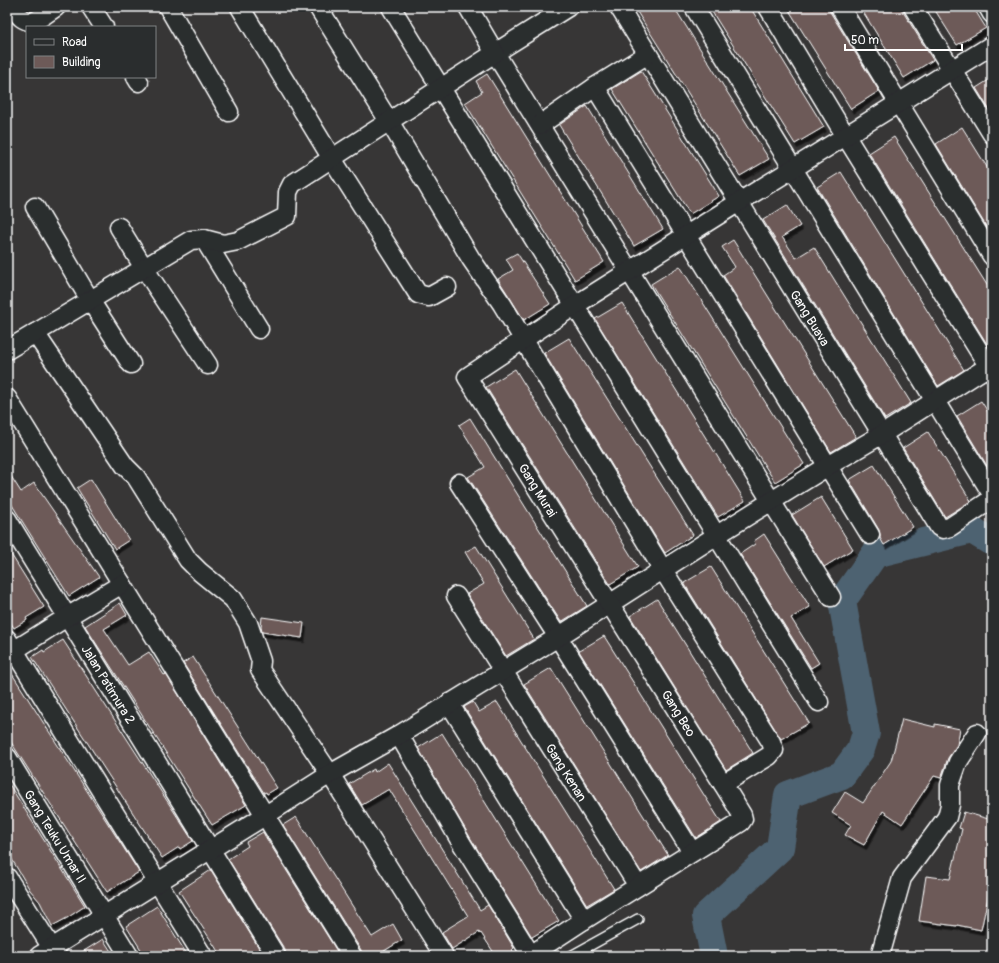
<svg xmlns="http://www.w3.org/2000/svg" width="999" height="963" viewBox="0 0 999 963" font-family="Pangolin,sans-serif">
<style>
.lines{fill:none;stroke-linecap:round;stroke-linejoin:round}
.river{stroke:#4e6271;stroke-width:28}
.building{fill:#6d5a58;stroke:#fff;filter:url(#shadow)}
.lane-casing{stroke:#fff;stroke-width:12}
.street-casing{stroke:#fff;stroke-width:21}
.lane{stroke:#2a2d2e;stroke-width:9}
.street{stroke:#2a2d2e;stroke-width:18}
.labels{text-anchor:middle;stroke-width:4;stroke-linejoin:round;paint-order:stroke}
.street-label{font-size:13px;fill:#fff;stroke:#2a2d2e}
</style>
<defs>
<filter id="shadow"><feDropShadow dx="2.5" dy="4.5" stdDeviation="0" flood-color="#0009"/></filter>
</defs>
<rect width="100%" height="100%" fill="#373636"/>
<filter id="ink" filterUnits="userSpaceOnUse"><feTurbulence type="fractalNoise" baseFrequency=".025" numOctaves="2"/><feDisplacementMap in="SourceGraphic" scale="8" xChannelSelector="R" yChannelSelector="G"/><feConvolveMatrix kernelMatrix="1 2 1 2 8 2 1 2 1" color-interpolation-filters="sRGB"/></filter>
<g filter="url(#ink)">
<g class="lines">
<path class="river" d="M714,956L706,916L780,848L788,795L842,775L861,749L866,733L842,601L875,554L972,530L990,541H992"/>
</g>
<g class="building">
<path d="M634,7H674L769,159L740,176Z"/>
<path d="M709,7H750L824,127L795,144Z"/>
<path d="M787,7H827L879,91L851,109Z"/>
<path d="M860,7H900L933,60L904,78Z"/>
<path d="M933,7H973L986,28L957,45Z"/>
<path d="M641,71L719,196L690,214L612,89Z"/>
<path d="M487,74L604,262L575,280L465,103L482,92L476,81Z"/>
<path d="M992,78V114L976,88Z"/>
<path d="M587,106L663,229L634,246L559,125Z"/>
<path d="M962,127L992,175V236L936,144Z"/>
<path d="M894,137L992,293V352L869,153Z"/>
<path d="M841,172L964,370L938,386L817,187Z"/>
<path d="M787,205L800,226L782,237L796,258L814,247L911,403L885,419L763,220Z"/>
<path d="M733,240L856,437L831,452L723,275L735,267L722,247Z"/>
<path d="M517,253L550,304L524,320L498,279L513,270L506,259Z"/>
<path d="M680,266L804,464L775,482L651,284Z"/>
<path d="M622,303L745,501L718,517L595,319Z"/>
<path d="M569,338L693,535L665,553L544,353Z"/>
<path d="M515,369L638,567L610,584L486,387Z"/>
<path d="M981,401L992,418V474L957,416Z"/>
<path d="M470,418L587,606L561,622L468,477L485,467L459,425Z"/>
<path d="M928,432L971,501L945,517L903,448Z"/>
<path d="M874,465L913,527L884,545L880,538V534L879,530L849,480Z"/>
<path d="M7,470L21,492L34,483L99,577L69,596L7,497Z"/>
<path d="M91,479L129,540L115,549L77,488Z"/>
<path d="M821,497L853,549L824,567L792,515Z"/>
<path d="M764,534L810,607L791,618L819,663L811,668L740,554L755,544L754,541Z"/>
<path d="M476,546L534,639L506,656L467,594L484,584L465,552Z"/>
<path d="M7,548L44,607L26,618L27,620L14,628L7,617Z"/>
<path d="M711,567L809,723L781,739L684,583Z"/>
<path d="M657,599L753,753L726,770L630,616Z"/>
<path d="M120,603L127,615L104,629L128,665L149,652L164,675L166,674L246,805L212,825L85,626Z"/>
<path d="M262,617L304,623L302,638L262,632L261,627Z"/>
<path d="M604,636L721,822L696,838L579,651Z"/>
<path d="M63,640L193,841L180,849L179,847L162,858L32,657L43,650L44,652Z"/>
<path d="M193,657L277,788L267,794L266,792L264,793L183,663Z"/>
<path d="M7,666L139,872L107,892L7,736Z"/>
<path d="M551,668L668,855L641,872L524,684Z"/>
<path d="M473,702L479,712L497,702L614,889L587,905L464,707Z"/>
<path d="M902,719L935,727V724L960,729L957,745L948,758L941,778L934,776L902,824L883,811L864,845L845,835L851,825L832,813L845,792L863,803L891,761Z"/>
<path d="M442,733L559,921L532,937L471,839L418,748Z"/>
<path d="M388,763L480,910L488,905L514,948L512,950L514,952L507,956H496L481,933L480,934L479,932L452,949L442,932L468,916L389,789L362,805L349,784L374,769L375,772Z"/>
<path d="M7,781L85,906L67,918L52,926L40,902L30,890L7,851Z"/>
<path d="M964,812L992,820V889L990,888L981,930L957,925V926L919,921L926,876L950,879L962,829L959,828Z"/>
<path d="M296,817L372,937L393,924L402,940L376,956H362L361,950L283,825Z"/>
<path d="M263,832L265,836L340,956H286L285,950L228,859L248,846L246,842Z"/>
<path d="M211,870L264,956H221L179,891Z"/>
<path d="M157,906L171,929L188,956H145L133,937L126,926Z"/>
<path d="M103,939L114,956H76Z"/>
</g>
<g class="lines">
<g class="lane-casing">
<path id="lane" d="M571,956L638,919"/>
</g>
<g class="street-casing">
<g id="street">
<path d="M14,7C19,17 23,21 34,22L56,7"/>
<path d="M91,7L104,27"/>
<path d="M168,7L229,112"/>
<path d="M240,7L331,157L418,294L429,297L447,287"/>
<path d="M318,7L395,131L471,259L502,304L663,570L771,742L774,750L769,756L723,784"/>
<path d="M391,7L819,702"/>
<path d="M568,7L495,53L771,501L831,597"/>
<path id="s1" d="M619,7L939,527L943,529L950,527L992,499"/>
<path d="M694,7L992,494"/>
<path d="M768,7L845,135L992,372"/>
<path d="M840,7L992,256"/>
<path d="M913,7L992,134"/>
<path d="M988,7L992,14"/>
<path d="M136,77L139,82"/>
<path d="M595,87L870,535"/>
<path d="M540,125L595,87L648,54"/>
<path d="M35,207L90,300L131,364"/>
<path d="M119,227L144,268L208,365"/>
<path d="M204,239L259,329"/>
<path d="M35,333L125,466L136,477L188,560L200,572L233,599L248,623L261,661L260,670L330,774L444,956"/>
<path d="M7,350L191,240L204,239L223,244L238,241L287,216L288,192L292,184L495,53L468,7"/>
<path d="M7,398L352,956"/>
<path d="M459,483L558,637L692,852"/>
<path id="s2" d="M7,519L276,956"/>
<path id="s3" d="M456,596L638,886"/>
<path d="M7,639L203,956"/>
<path d="M7,655L67,617L122,584"/>
<path d="M449,703L584,920"/>
<path d="M399,735L462,844L531,955"/>
<path id="s4" d="M7,757L129,956"/>
<path d="M7,877L57,956"/>
<path d="M39,956L266,815L330,774L399,735L558,637L717,535L828,466L881,435L992,364"/>
<path d="M529,956L584,920L741,822L743,819L742,815L723,784L467,377L574,306L739,202L992,45"/>
<path d="M880,956L902,878L947,817L950,805V785L958,762L977,733"/>
</g>
</g>
<use href="#lane" class="lane"/>
<use href="#street" class="street"/>
</g>
</g>
<g class="labels">
<g class="street-label">
<text dy="5" stroke="none"><textPath href="#s1" startOffset="365">Gang Buava</textPath></text>
<text transform="translate(538 490) rotate(58)" y="5">Gang Murai</text>
<text dy="5" stroke="none"><textPath href="#s2" startOffset="194">Jalan Patimura 2</textPath></text>
<text transform="translate(679 713) rotate(58)" y="5">Gang Beo</text>
<text dy="5" stroke="none"><textPath href="#s3" startOffset="208">Gang Kenan</textPath></text>
<text dy="5" stroke="none"><textPath href="#s4" startOffset="93">Gang Teuku Umar II</textPath></text>
</g>
</g>
<rect width="999" height="963" fill="none" stroke="#2a2d2e" stroke-width="24"/>
<rect x="12" y="12" width="975" height="939" fill="none" stroke="#fff" stroke-width="1.5" filter="url(#ink)"/>
<rect x="26" y="26" width="130" height="52" fill="#2a2d2e" stroke="#7f8182"/>
<rect x="34" y="39" width="20" height="6" fill="#2a2d2e" stroke="#7f8182"/>
<text x="62" y="46" font-size="12" fill="#ffffff">Road</text>
<rect x="34" y="56" width="20" height="12" fill="#6d5a58" stroke="#7f8182"/>
<text x="62" y="66" font-size="12" fill="#ffffff">Building</text>
<path d="M845 44v6h117v-6" fill="none" stroke="#ffffff" stroke-width="2"/>
<text x="851" y="44" font-size="12" fill="#ffffff" stroke="#2a2d2e" stroke-width="3" paint-order="stroke">50 m</text>
</svg>
